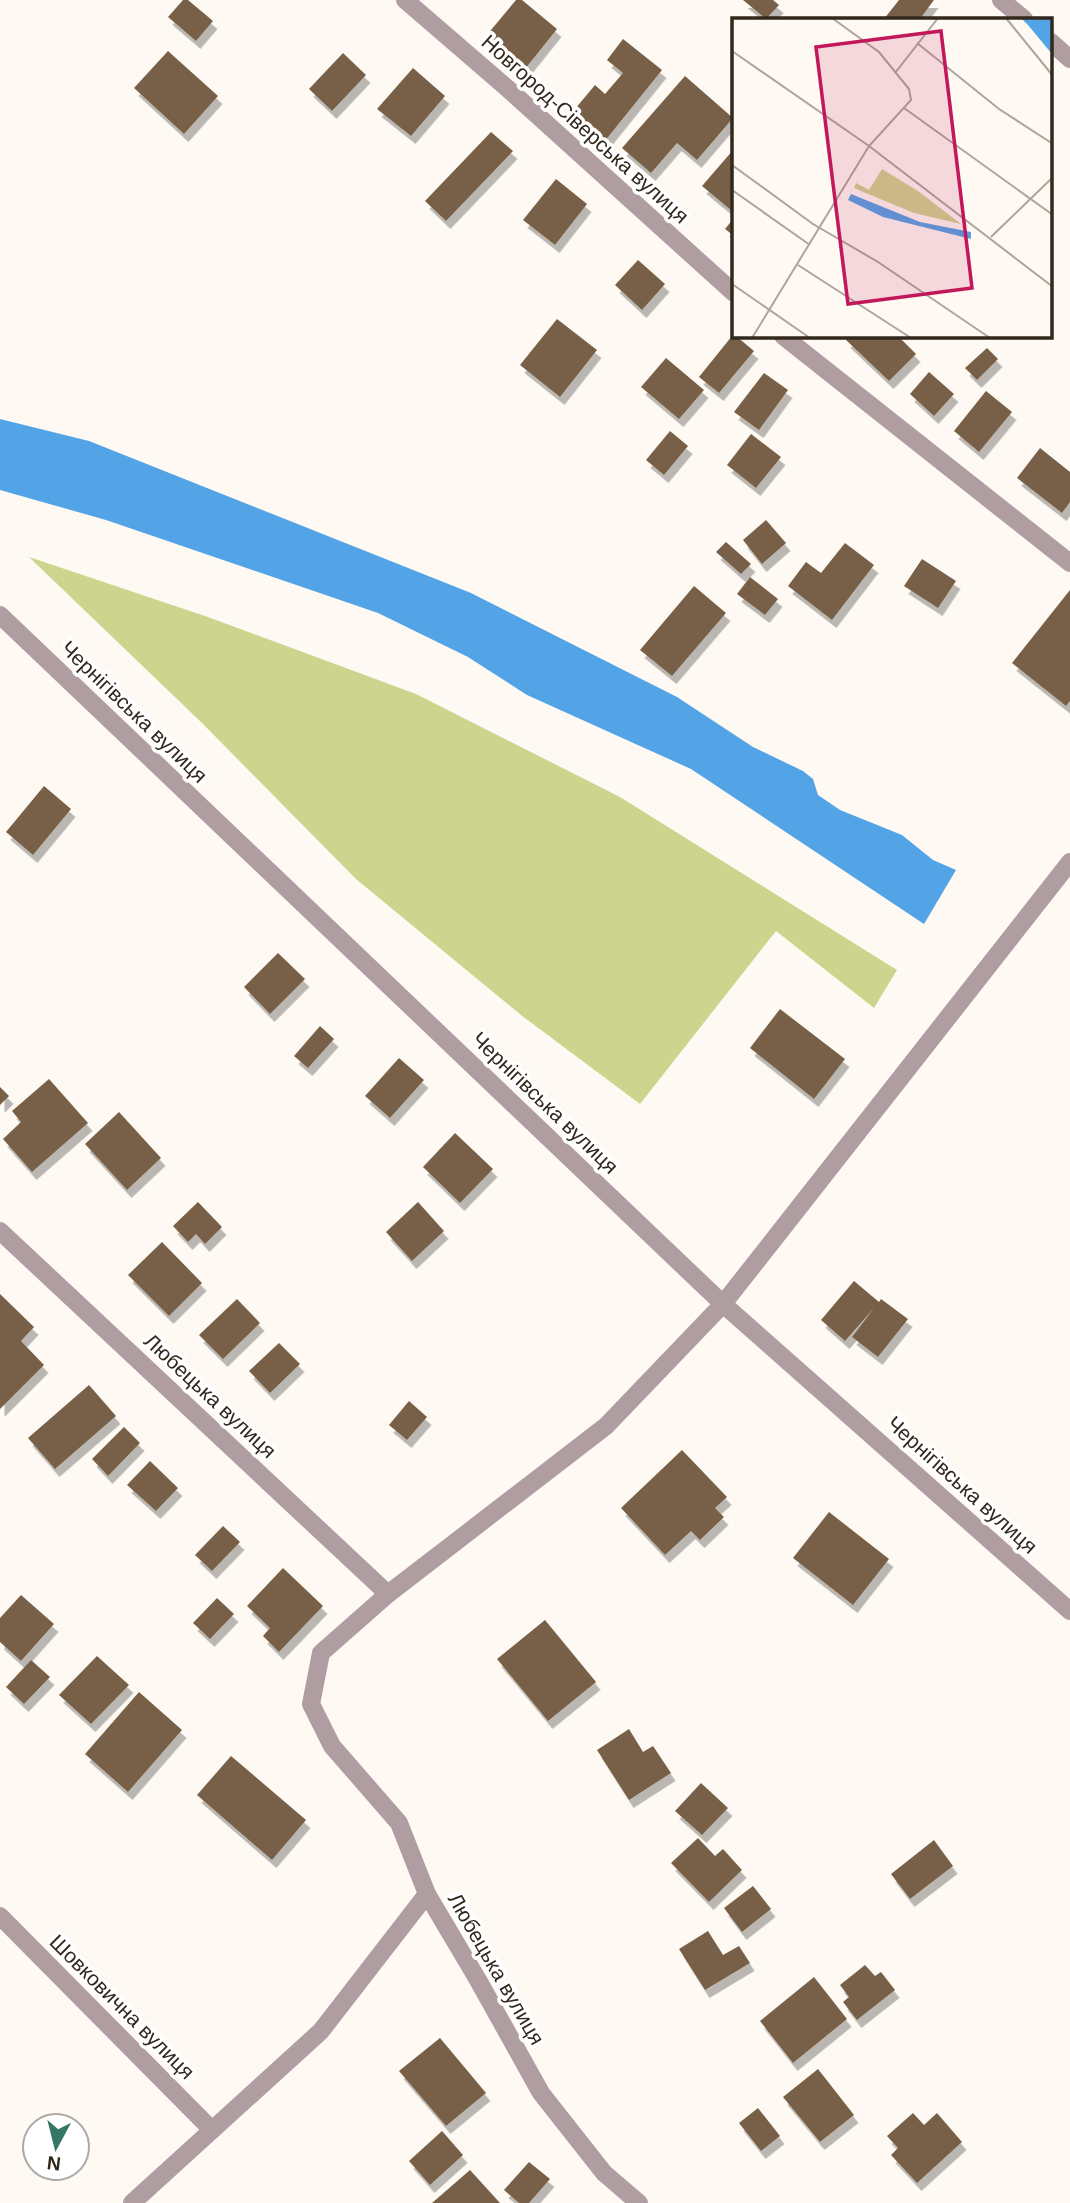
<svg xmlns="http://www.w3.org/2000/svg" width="1070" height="2203" viewBox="0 0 1070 2203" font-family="Helvetica,sans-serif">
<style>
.green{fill:#ccd58d}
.water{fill:#52a4e6}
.building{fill:#776146;filter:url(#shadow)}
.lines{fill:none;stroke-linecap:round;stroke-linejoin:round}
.street{stroke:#af9da1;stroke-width:18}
.labels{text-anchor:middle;stroke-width:7;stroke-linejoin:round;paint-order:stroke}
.street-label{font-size:21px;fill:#32281c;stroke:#fff}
.inset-road{fill:none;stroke:#aca59d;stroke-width:2}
.view{fill:#c2185b;fill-opacity:0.15;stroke:#c2185b;stroke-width:3.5}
.inset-edge{fill:none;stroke:#32281c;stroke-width:3.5}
</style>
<defs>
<filter id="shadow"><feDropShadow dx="4.5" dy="8" stdDeviation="0" flood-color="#0004"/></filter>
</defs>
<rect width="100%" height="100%" fill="#fef9f3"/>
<path class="green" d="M29,557L205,616L416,694L620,797L897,970L874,1008L776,931L640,1104L521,1015L356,879L202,723Z"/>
<path class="water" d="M0,419L89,441L471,593L677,697L753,747L803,771L813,779L818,795L840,810L902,835L933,860L956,870L924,924L691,769L527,695L468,657L378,613L106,520L0,490Z"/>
<g class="building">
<path d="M183,0H188L213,21L196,41L168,17Z"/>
<path d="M516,0H522L557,29L525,69L486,36Z"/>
<path d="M743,0H773L779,5L766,19Z"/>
<path d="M899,0H934L920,19H884Z"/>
<path d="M623,39L662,70L604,142L570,115L595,85L605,94L623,73L607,60Z"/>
<path d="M168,51L218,96L184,134L134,88Z"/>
<path d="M343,53L366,75L332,111L309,89Z"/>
<path d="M413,68L445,96L411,136L377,109Z"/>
<path d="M685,76L733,118L697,160L677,143L651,173L622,148Z"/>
<path d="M491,132L513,151L446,221L425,201Z"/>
<path d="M734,149V208L732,211L702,186Z"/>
<path d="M556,179L587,204L555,245L523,220Z"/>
<path d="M734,218V236L725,229Z"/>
<path d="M638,260L665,284L642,310L615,285Z"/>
<path d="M557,319L597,350L560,397L520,365Z"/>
<path d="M732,336H736L754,351L719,393L699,377Z"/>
<path d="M850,336H898L916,354L889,381L846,340Z"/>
<path d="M987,348L998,359L977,380L965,368Z"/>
<path d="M666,358L704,390L679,419L641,387Z"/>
<path d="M929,372L954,394L934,416L910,394Z"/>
<path d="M764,373L788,390L759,430L734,412Z"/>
<path d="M986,391L1012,412L979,452L954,431Z"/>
<path d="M670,431L688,446L664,475L646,460Z"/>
<path d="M751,434L781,457L756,488L727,465Z"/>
<path d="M1040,448L1070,472V502L1062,513L1017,478Z"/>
<path d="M766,520L786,543L762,564L743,540Z"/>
<path d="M726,542L751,564L741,574L716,552Z"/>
<path d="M845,543L874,565L832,620L788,586L806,562L821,573Z"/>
<path d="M922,559L956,581L938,608L904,586Z"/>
<path d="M750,577L778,599L765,615L737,594Z"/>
<path d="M694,586L726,613L672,676L640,650Z"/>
<path d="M1070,590V701L1066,706L1012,663Z"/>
<path d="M44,786L71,809L33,855L6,832Z"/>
<path d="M278,953L305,979L270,1014L244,987Z"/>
<path d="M780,1009L845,1059L814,1099L750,1048Z"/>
<path d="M320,1026L334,1039L308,1068L294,1056Z"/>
<path d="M399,1058L424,1080L390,1118L365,1096Z"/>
<path d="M49,1079L88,1123L32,1172L3,1139L21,1122L12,1111Z"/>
<path d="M0,1087L9,1096L0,1105Z"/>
<path d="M119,1112L161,1158L127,1190L85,1144Z"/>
<path d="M455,1133L493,1169L460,1203L423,1167Z"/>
<path d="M198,1202L222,1227L205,1244L196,1234L188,1242L173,1226Z"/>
<path d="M418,1202L444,1231L412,1261L386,1232Z"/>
<path d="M162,1242L202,1283L169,1316L128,1275Z"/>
<path d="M854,1281L879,1302L881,1299L908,1319L878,1357L852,1337L874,1308L845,1341L821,1320Z"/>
<path d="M0,1294L34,1327L21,1341L44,1365L0,1409Z"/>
<path d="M237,1299L260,1323L223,1359L199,1335Z"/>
<path d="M279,1343L300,1364L270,1393L249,1371Z"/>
<path d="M89,1385L116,1416L55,1469L28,1438Z"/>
<path d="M409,1401L427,1417L407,1440L389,1425Z"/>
<path d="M124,1427L140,1443L108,1476L92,1459Z"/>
<path d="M682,1450L727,1497L715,1508L724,1517L700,1540L691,1531L665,1555L621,1508Z"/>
<path d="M150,1461L178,1488L156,1511L127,1485Z"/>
<path d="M829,1512L889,1559L853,1605L793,1558Z"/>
<path d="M223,1526L240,1542L212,1571L195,1555Z"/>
<path d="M283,1568L323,1606L279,1652L263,1636L270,1628L247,1606Z"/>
<path d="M21,1595L54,1624L21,1661L0,1642V1618Z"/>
<path d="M217,1598L234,1614L210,1639L193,1623Z"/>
<path d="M545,1620L596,1682L548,1721L497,1659Z"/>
<path d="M97,1656L129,1685L91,1724L59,1695Z"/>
<path d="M31,1660L50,1677L24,1704L6,1687Z"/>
<path d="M139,1692L182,1730L128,1792L85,1754Z"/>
<path d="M629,1729L643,1752L653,1746L671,1773L629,1800L597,1750Z"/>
<path d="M231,1756L306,1820L272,1860L197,1795Z"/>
<path d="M701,1783L728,1808L702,1835L675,1811Z"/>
<path d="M698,1838L715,1856L723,1849L742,1870L709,1902L671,1863Z"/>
<path d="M934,1840L953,1866L910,1899L891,1874Z"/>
<path d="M753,1886L771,1909L742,1932L724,1908Z"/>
<path d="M708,1931L723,1955L739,1946L750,1963L705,1990L679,1949Z"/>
<path d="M865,1965L875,1976L881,1972L895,1990L857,2020L843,2002L849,1997L840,1985Z"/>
<path d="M814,1977L847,2019L793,2063L760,2021Z"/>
<path d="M440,2038L486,2093L446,2126L399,2071Z"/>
<path d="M818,2069L854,2115L820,2142L783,2097Z"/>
<path d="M758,2108L780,2136L761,2151L739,2123Z"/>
<path d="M913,2113L924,2125L937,2113L962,2142L917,2183L891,2155L898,2148L887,2136Z"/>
<path d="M442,2131L463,2155L430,2185L409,2161Z"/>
<path d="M529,2162L550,2179L529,2203H519L504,2190Z"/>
<path d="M470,2170L500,2203H432Z"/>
</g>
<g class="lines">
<g class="street">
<path d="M405,0L507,88L734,293"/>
<path d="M1001,0L1024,19"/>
<path d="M1051,42L1070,59"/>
<path d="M783,336L1070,563"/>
<path d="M0,615L723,1304L1070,1611"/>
<path d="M0,1231L388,1594"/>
<path d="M0,1916L212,2130"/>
<path d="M132,2203L321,2031L427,1894"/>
<path d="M639,2203L604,2173L541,2093L478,1980L427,1894L399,1823L332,1746L311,1704L321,1653L388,1594L606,1426L723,1304L1070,862"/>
</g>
</g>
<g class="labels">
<g class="street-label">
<text transform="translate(585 129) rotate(42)" y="7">Новгород-Сіверська вулиця</text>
<text transform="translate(134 712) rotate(44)" y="7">Чернігівська вулиця</text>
<text transform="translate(545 1103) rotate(44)" y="7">Чернігівська вулиця</text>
<text transform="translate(210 1396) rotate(43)" y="7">Любецька вулиця</text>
<text transform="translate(962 1485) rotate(42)" y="7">Чернігівська вулиця</text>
<text transform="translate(496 1969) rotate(60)" y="7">Любецька вулиця</text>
<text transform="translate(122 2007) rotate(45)" y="7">Шовковична вулиця</text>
</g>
</g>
<g transform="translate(732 18)">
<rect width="320" height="320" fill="#fef9f3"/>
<path d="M150,151L186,173L229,206L182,195L122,170L124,165L137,172Z" fill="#ccd58d"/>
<path d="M289,0H320V36L296,7ZM119,176L188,204L239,214V221L151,199L116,182Z" fill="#52a4e6"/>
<path class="inset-road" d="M274,0L321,58M185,25L267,91L321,126M0,33L137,128L321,269M163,55L206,0M172,90L321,197M0,147L81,206L146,244L258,320M0,172L78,227M259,219L321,159M66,247L179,320M0,266L78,320M20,320L137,128L179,82L177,71L147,34L100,0"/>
<path class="view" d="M209,13L240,270L116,286L84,29Z"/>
<rect width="320" height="320" class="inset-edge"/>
</g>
<g transform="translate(56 2147) rotate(187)"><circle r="33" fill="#ffffff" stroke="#ada9a4" stroke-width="2"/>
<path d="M0-5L12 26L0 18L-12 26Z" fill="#357664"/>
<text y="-10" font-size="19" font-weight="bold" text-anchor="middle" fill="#32281c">N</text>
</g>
</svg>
